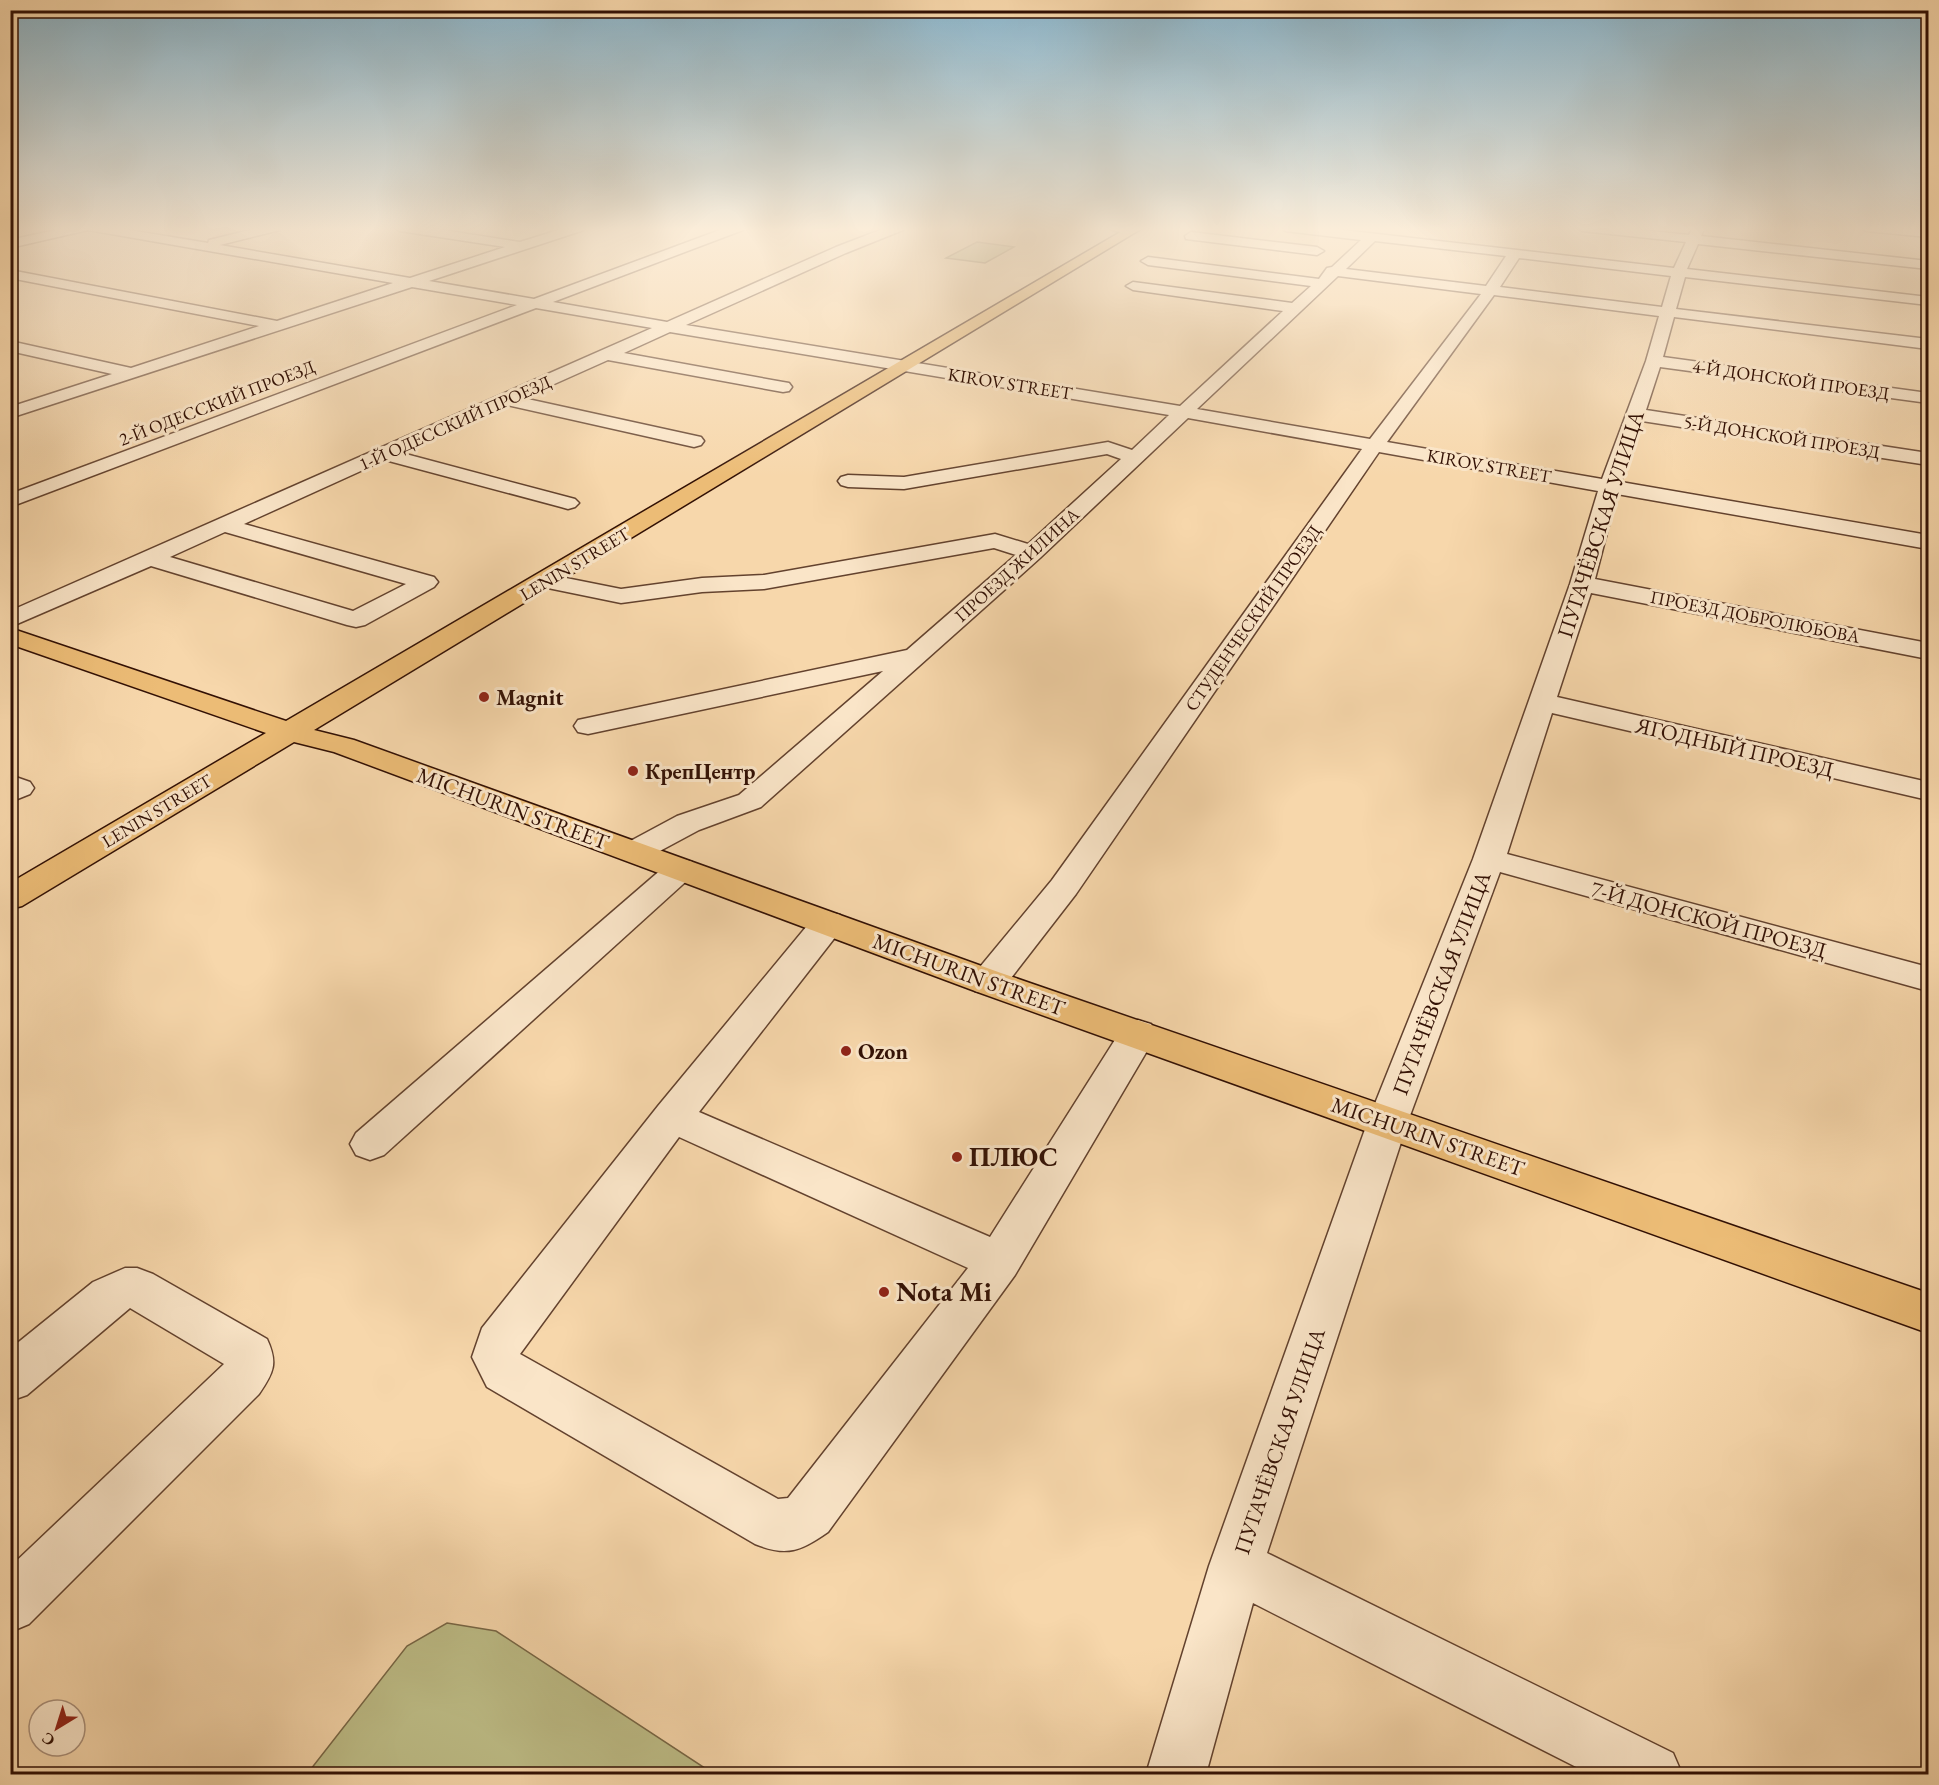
<svg xmlns="http://www.w3.org/2000/svg" width="1939" height="1785" viewBox="0 0 1939 1785" font-family="'EB Garamond',serif">
<style>
.green{fill:#bebe88;stroke:#786746;stroke-width:1.5}
.lines{fill:none;stroke-linecap:round;stroke-linejoin:round}
.minor-casing{stroke:#63422e;stroke-width:3}
.major-casing{stroke:#321004;stroke-width:3}
.minor{fill:#fae5c8;fill-rule:evenodd}
.major{fill:#ecbc76;fill-rule:evenodd}
.poi-dot{fill:#8f2418;stroke:#fae5c8;stroke-width:2}
.labels{text-anchor:middle;stroke-width:6;stroke-linejoin:round;paint-order:stroke}
.far-street-label{font-size:18px;fill:#321004;stroke:#fae5c8}
.street-label{font-size:22px;fill:#321004;stroke:#fae5c8}
.poi-label{font-size:22px;font-weight:bold;fill:#321004;stroke:#fae5c8;text-anchor:start}
.near-poi-label{font-size:27px;font-weight:bold;fill:#321004;stroke:#fae5c8;text-anchor:start}
</style>
<rect width="100%" height="100%" fill="#f7d7ab"/>
<filter id="stains"><feTurbulence type="fractalNoise" baseFrequency=".00333" numOctaves="4"/><feColorMatrix values="0 0 0 0 .2 0 0 0 0 .09 0 0 0 0 .02 0 0 0 .5 -.17"/></filter>
<radialGradient id="worn" r=".72"><stop offset=".6" stop-color="#630" stop-opacity="0"/><stop offset="1" stop-color="#630" stop-opacity=".3"/></radialGradient>
<g class="green">
<path d="M977,242L1014,247L985,263L946,258Z"/>
<path d="M447,1623L496,1631L714,1774H307L407,1646Z"/>
</g>
<g class="lines">
<g class="minor-casing">
<g id="minor">
<path d="M69,227H111L208,243L209,240L262,227H282L280,230L220,245L410,278L505,247L400,231L394,227H423L520,242L568,227H586L584,230L429,281L534,299L728,227H745L743,230L553,302L667,322L836,247L888,227H905L903,230L846,253L686,325L1180,406L1283,311L1133,290L1126,286L1133,282L1292,303L1311,286L1148,265L1141,261L1148,257L1319,279L1327,268L1332,267L1361,240L1285,231L1279,227H1316L1674,268L1686,242L1582,231L1576,227H1614L1689,235L1693,227H1705L1701,236L1928,261V269L1698,244L1687,269L1928,297V305L1685,277L1676,309L1928,339V349L1674,317L1663,357L1928,393V403L1660,367L1646,410L1928,453V465L1642,421L1621,482L1928,535V549L1617,494L1595,579L1928,643V659L1591,593L1557,697L1928,782V800L1552,713L1507,854L1928,967V991L1500,872L1408,1121L1267,1553L1673,1753L1682,1774H1590L1253,1603L1206,1774H1146L1209,1566L1368,1121L1473,859L1570,584L1598,491L1379,452L1076,894L1001,991L988,994L975,991L970,982L975,973L1052,880L1362,449L1188,418L1040,558L761,807L699,830L645,859L634,862L623,859L618,852L623,845L677,816L739,795L883,671L588,734L578,732L574,726L578,720L907,650L1016,555L994,548L764,589L702,592L621,603L538,586L534,581L538,576L546,574L621,589L702,578L764,575L995,534L1028,544L1121,459L1107,454L904,489L848,487L841,485L838,481L841,477L848,475L904,477L1108,442L1132,450L1169,415L670,332L624,353L783,382L789,383L792,387L789,391L783,392L608,360L523,398L701,437L704,441L701,445L694,447L507,405L402,453L575,499L579,503L575,507L568,509L561,507L385,460L244,524L434,577L438,582L434,587L365,625L356,627L347,625L151,566L10,627V611L652,328L536,308L10,507V494L517,305L412,287L10,418V407L112,374L10,351V341L131,368L259,326L10,278V270L277,321L393,283L88,230L10,248V240ZM1375,241L1506,256L1486,286L1346,269ZM1519,258L1671,276L1662,307L1500,287ZM1338,276L1481,294L1370,439L1197,409ZM1494,295L1659,316L1646,361L1602,479L1387,442ZM225,532L406,584L353,611L170,557Z"/>
<path d="M1108,227H1139L1140,229C1133,235 1115,233 1108,227Z"/>
<path d="M1860,227L1928,229V237L1866,231Z"/>
<path d="M1191,232L1317,247L1324,251L1317,255L1186,239L1185,236Z"/>
<path d="M10,775L30,782L34,788L30,794L10,802Z"/>
<path d="M681,859L692,862L697,869L692,876L384,1155L370,1160L356,1155L350,1144L356,1133L670,862Z"/>
<path d="M828,912L840,915L845,923L840,931L699,1112L990,1237L1125,1024L1138,1020L1151,1024L1157,1034L1015,1275L828,1532C801,1551 787,1557 755,1544L487,1387L472,1357L482,1328L658,1106L816,915ZM679,1137L968,1268L788,1498L778,1499L520,1354Z"/>
<path d="M125,1268H137L153,1274L267,1339C278,1363 274,1372 259,1394L29,1624L10,1632V1567L224,1364L130,1308L27,1395L10,1401V1349L93,1282Z"/>
</g>
</g>
<g class="major-casing">
<path id="major" d="M1129,227H1144L314,730L354,740L1001,973L1928,1293V1333L975,991L334,752L294,742L22,906L10,909V883L266,733L10,644V628L286,721Z"/>
</g>
<use href="#minor" class="minor"/>
<use href="#major" class="major"/>
</g>
<linearGradient id="sky" x2="0" y2="1"><stop stop-color="#8ab6cd"/><stop offset="0.48" stop-color="#fbedd9"/><stop offset="1" stop-color="#fbedd9" stop-opacity="0"/></linearGradient>
<rect width="1939" height="477" fill="url(#sky)"/>
<g class="poi-dot">
<circle cx="484" cy="697" r="6"/>
<circle cx="633" cy="771" r="6"/>
<circle cx="846" cy="1051" r="6"/>
<circle cx="957" cy="1157" r="6"/>
<circle cx="884" cy="1292" r="6"/>
</g>
<g class="labels">
<g class="far-street-label">
<text transform="translate(1791 380) rotate(8)" y="6">4-Й ДОНСКОЙ ПРОЕЗД</text>
<text transform="translate(1010 384) rotate(9)" y="6">KIROV STREET</text>
<text transform="translate(217 403) rotate(-21)" y="6">2-Й ОДЕССКИЙ ПРОЕЗД</text>
<text transform="translate(455 423) rotate(-24)" y="6">1-Й ОДЕССКИЙ ПРОЕЗД</text>
<text transform="translate(1782 437) rotate(9)" y="6">5-Й ДОНСКОЙ ПРОЕЗД</text>
<text transform="translate(1489 466) rotate(10)" y="6">KIROV STREET</text>
<text transform="translate(575 564) rotate(-31)" y="6">LENIN STREET</text>
<text transform="translate(1017 565) rotate(-42)" y="6">ПРОЕЗД ЖИЛИНА</text>
<text transform="translate(1755 617) rotate(11)" y="6">ПРОЕЗД ДОБРОЛЮБОВА</text>
<text transform="translate(1253 618) rotate(-55)" y="6">СТУДЕНЧЕСКИЙ ПРОЕЗД</text>
<text transform="translate(157 811) rotate(-31)" y="6">LENIN STREET</text>
</g>
<g class="street-label">
<text transform="translate(1600 524) rotate(-72)" y="8">ПУГАЧЁВСКАЯ УЛИЦА</text>
<text transform="translate(1735 747) rotate(13)" y="8">ЯГОДНЫЙ ПРОЕЗД</text>
<text transform="translate(513 808) rotate(20)" y="8">MICHURIN STREET</text>
<text transform="translate(1709 919) rotate(15)" y="8">7-Й ДОНСКОЙ ПРОЕЗД</text>
<text transform="translate(969 974) rotate(20)" y="8">MICHURIN STREET</text>
<text transform="translate(1441 983) rotate(-69)" y="8">ПУГАЧЁВСКАЯ УЛИЦА</text>
<text transform="translate(1428 1136) rotate(19)" y="8">MICHURIN STREET</text>
<text transform="translate(1279 1441) rotate(-71)" y="8">ПУГАЧЁВСКАЯ УЛИЦА</text>
</g>
<g class="poi-label">
<text x="496" y="705">Magnit</text>
<text x="645" y="779">КрепЦентр</text>
<text x="858" y="1059">Ozon</text>
</g>
<g class="near-poi-label">
<text x="969" y="1166">ПЛЮС</text>
<text x="896" y="1301">Nota Mi</text>
</g>
</g>
<rect width="1939" height="1785" fill="none" stroke="#f7d7ab" stroke-width="36"/>
<rect x="12" y="12" width="1915" height="1761" fill="none" stroke="#321004" stroke-width="3"/>
<rect x="18" y="18" width="1903" height="1749" fill="none" stroke="#321004" stroke-width="1.5"/>
<g transform="translate(57 1728) rotate(218)"><circle r="28" fill="#fae5c8" stroke="#aa907a" stroke-width="1.5"/>
<path d="M0-4.5L10 22L0 15L-10 22Z" fill="#8f2418"/>
<text y="-9" font-size="16" font-weight="bold" text-anchor="middle" fill="#321004">С</text>
</g>
<rect width="100%" height="100%" filter="url(#stains)"/>
<rect width="100%" height="100%" fill="url(#worn)"/>
</svg>
